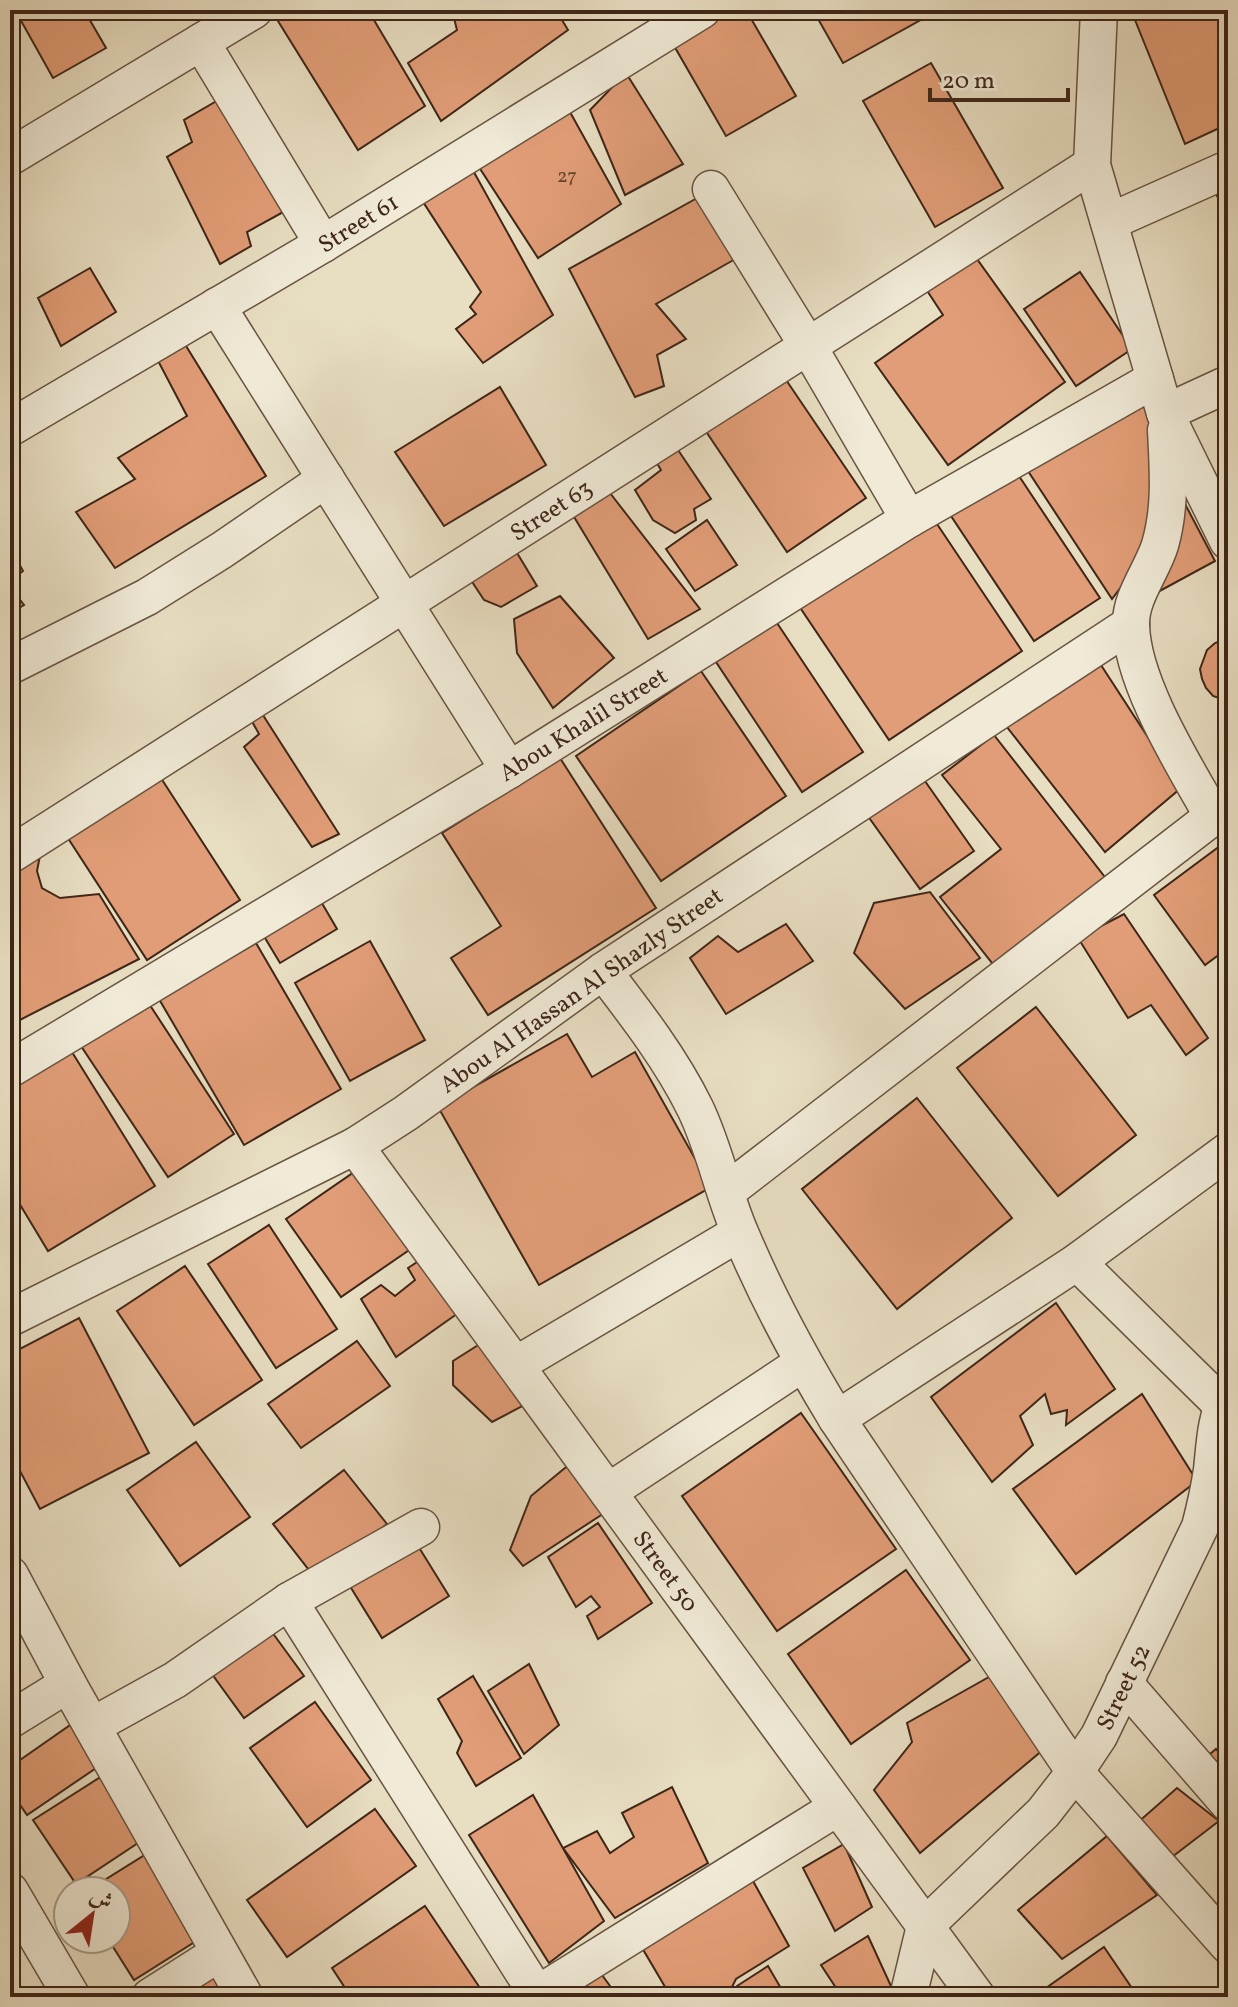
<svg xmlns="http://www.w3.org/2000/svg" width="1238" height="2007" viewBox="0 0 1238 2007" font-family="Vollkorn,Amiri,serif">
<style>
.building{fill:#e19d77;stroke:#3e2618;stroke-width:2}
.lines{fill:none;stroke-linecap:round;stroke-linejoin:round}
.street-casing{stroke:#685442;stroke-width:39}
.street{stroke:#f0ead7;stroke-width:36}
.labels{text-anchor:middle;stroke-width:6;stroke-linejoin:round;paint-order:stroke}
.number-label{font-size:20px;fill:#674430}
.street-label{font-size:24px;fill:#3e2618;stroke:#f0ead7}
</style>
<rect width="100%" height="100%" fill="#e8dec2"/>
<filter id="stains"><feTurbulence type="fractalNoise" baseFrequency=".0025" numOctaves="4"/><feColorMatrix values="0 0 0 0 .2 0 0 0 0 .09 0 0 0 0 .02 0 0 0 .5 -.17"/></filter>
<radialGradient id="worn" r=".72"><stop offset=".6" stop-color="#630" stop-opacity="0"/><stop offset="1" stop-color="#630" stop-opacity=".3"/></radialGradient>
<g class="building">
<path d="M15,10H84L106,48L53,78Z"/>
<path d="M294,10H368L425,106L358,150L278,21Z"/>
<path d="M452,10H556L568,30L441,121L408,63L457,30Z"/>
<path d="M733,10H746L796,96L726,136L673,44Z"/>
<path d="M813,10H934L935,12L843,63Z"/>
<path d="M1131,10H1228V124L1185,144Z"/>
<path d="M931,63L1003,188L935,227L863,101Z"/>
<path d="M626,73L683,164L625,195L590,110Z"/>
<path d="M220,99L285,211L247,232L251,246L220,264L167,157L192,142L184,120Z"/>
<path d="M565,103L621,204L538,258L475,161Z"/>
<path d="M470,165L553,315L483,363L456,329L476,314L470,307L481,292L418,194Z"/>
<path d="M1228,185V221L1215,191Z"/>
<path d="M699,197L737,258L656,304L686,339L657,355L664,386L635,397L569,269Z"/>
<path d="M972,252L1065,382L948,465L875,363L943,315L924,286Z"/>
<path d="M90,268L116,312L61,346L38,298Z"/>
<path d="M1080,272L1132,349L1076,386L1024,309Z"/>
<path d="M183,341L266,476L115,568L76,512L135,479L118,458L187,416L156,357Z"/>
<path d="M780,371L866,498L787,552L701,424Z"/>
<path d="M500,387L546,465L444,526L395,452Z"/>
<path d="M1141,397L1154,416L1147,552L1112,599L1028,471Z"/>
<path d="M672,441L711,499L694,509L696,520L675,533L653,520L635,490L661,470L651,453Z"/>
<path d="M1015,470L1100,598L1034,641L949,513Z"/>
<path d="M603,484L700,609L648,639L568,507Z"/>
<path d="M1185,504L1215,561L1145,599Z"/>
<path d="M933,518L1022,651L889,740L799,606Z"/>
<path d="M707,520L737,565L695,591L666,549Z"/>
<path d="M511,543L537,586L501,607L484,600L465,571Z"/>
<path d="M10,547L23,571L10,581Z"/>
<path d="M10,587L24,605L10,613Z"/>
<path d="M560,596L614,658L553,708L517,653L514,619Z"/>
<path d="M777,623L863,752L802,792L716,662Z"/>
<path d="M1228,638V701L1213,696L1206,688L1202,679L1200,669L1207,650L1215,643Z"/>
<path d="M1099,662L1181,788L1105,852L1003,722Z"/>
<path d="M701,671L786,796L661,881L576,756Z"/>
<path d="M261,712L339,834L312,847L244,747L259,734L249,716Z"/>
<path d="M994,735L1108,881L996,968L940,897L1001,849L942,775Z"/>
<path d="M560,758L656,908L488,1015L451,958L501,926L442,833Z"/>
<path d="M157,772L240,900L147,960L64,832Z"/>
<path d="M920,774L974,851L920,889L865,812Z"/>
<path d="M43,840L37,871L42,888L60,898L99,894L139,959L10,1025V861Z"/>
<path d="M1228,840V948L1205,965L1154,895Z"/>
<path d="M930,892L980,958L905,1009L854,953L874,903Z"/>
<path d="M316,893L337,929L280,963L259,928Z"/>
<path d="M1124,914L1208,1038L1186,1055L1151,1005L1128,1018L1078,938Z"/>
<path d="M786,924L813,961L726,1014L690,958L718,936L738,952Z"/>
<path d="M370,941L425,1040L350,1081L295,983Z"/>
<path d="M256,943L341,1089L244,1145L159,999Z"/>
<path d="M142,993L234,1134L168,1177L75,1037Z"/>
<path d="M1036,1007L1136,1135L1058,1196L957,1068Z"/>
<path d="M567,1034L592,1077L635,1052L711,1187L539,1285L438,1107Z"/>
<path d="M67,1044L155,1186L48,1251L10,1188V1078Z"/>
<path d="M917,1098L1012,1218L897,1309L802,1189Z"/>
<path d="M360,1168L415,1246L341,1297L286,1219Z"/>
<path d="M269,1225L337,1329L276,1368L208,1264Z"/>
<path d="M428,1255L461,1311L396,1357L361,1299L381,1285L395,1296L415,1280L408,1268Z"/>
<path d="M185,1266L262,1380L194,1425L117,1311Z"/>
<path d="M1056,1303L1115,1389L1066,1425L1067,1410L1051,1414L1045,1394L1020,1416L1033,1445L992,1482L931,1397Z"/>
<path d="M79,1318L149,1453L40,1509L10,1452V1354Z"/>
<path d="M357,1341L390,1386L301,1448L268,1404Z"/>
<path d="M483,1342L530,1402L492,1422L453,1385V1361Z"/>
<path d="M1142,1394L1197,1481L1076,1574L1013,1489Z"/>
<path d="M801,1413L896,1549L777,1631L682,1496Z"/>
<path d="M196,1442L250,1517L180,1566L127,1490Z"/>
<path d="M577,1458L612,1508L523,1566L510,1550L531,1496Z"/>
<path d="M344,1470L387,1524L316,1579L273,1524Z"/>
<path d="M598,1523L652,1603L598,1639L587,1616L600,1607L591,1596L576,1607L548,1557Z"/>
<path d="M415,1541L449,1596L382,1638L348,1583Z"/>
<path d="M906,1570L970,1660L851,1744L788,1654Z"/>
<path d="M269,1628L304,1676L244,1718L209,1670Z"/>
<path d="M529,1664L559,1725L524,1754L488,1691Z"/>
<path d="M473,1676L521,1758L476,1786L457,1753L462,1741L438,1699Z"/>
<path d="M989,1677L1044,1749L920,1853L874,1790L912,1742L907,1723Z"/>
<path d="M315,1702L371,1780L307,1827L250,1748Z"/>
<path d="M76,1721L105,1762L27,1815L10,1790V1767Z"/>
<path d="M1216,1749L1228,1762V1803L1196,1766Z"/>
<path d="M102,1776L144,1839L76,1884L33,1820Z"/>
<path d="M672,1787L708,1863L615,1918L563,1848L597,1831L610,1853L634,1837L622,1813Z"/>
<path d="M1177,1788L1219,1821L1159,1867L1128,1831Z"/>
<path d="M533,1795L604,1921L549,1963L469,1835Z"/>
<path d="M375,1809L416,1866L287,1957L247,1900Z"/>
<path d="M1107,1836L1157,1895L1062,1959L1018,1910Z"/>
<path d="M844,1844L872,1907L835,1931L803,1868Z"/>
<path d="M148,1853L201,1938L134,1980L108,1939H116V1891H87Z"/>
<path d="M753,1881L789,1946L736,1979L729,1993L722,1997H671L641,1946Z"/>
<path d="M425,1906L486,1997H351L332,1968Z"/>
<path d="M868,1936L896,1997H842L821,1965Z"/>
<path d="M1104,1947L1138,1997H1053L1046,1988Z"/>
<path d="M217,1964L240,1997H174Z"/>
<path d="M594,1964L618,1997H557Z"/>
<path d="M768,1966L786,1997H732L736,1994L737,1986Z"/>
</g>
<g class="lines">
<g class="street-casing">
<g id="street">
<path d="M1099,10L1092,165L1165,413L1228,541"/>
<path d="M201,42L323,244"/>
<path d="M10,157L254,10"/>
<path d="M711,189L808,346L909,519"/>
<path d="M1109,222L1228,169"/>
<path d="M217,306L509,770"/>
<path d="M1165,413L1228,384"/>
<path d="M10,428L323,244L702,10"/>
<path d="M1166,430C1168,470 1171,507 1160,545C1152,571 1130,597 1131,625C1132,683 1184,765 1212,815"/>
<path d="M10,666L147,597L222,550L326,479"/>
<path d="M10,855L1092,165"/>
<path d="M603,971C636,1014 671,1059 695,1108C715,1149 723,1194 741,1235C768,1299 801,1360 837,1419L1075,1772L1228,1945"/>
<path d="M10,1069L509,770L909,519L1155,379"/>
<path d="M355,1146L977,1997"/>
<path d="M726,1192L1228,805"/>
<path d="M1077,1262L1222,1405"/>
<path d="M10,1318L355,1146L406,1113L603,971L1131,624"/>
<path d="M516,1365L739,1233"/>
<path d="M837,1419L1077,1262L1228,1151"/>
<path d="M608,1492L803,1363"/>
<path d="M10,1575L68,1684L245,1997"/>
<path d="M289,1601L537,1994"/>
<path d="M1124,1683L1228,1803"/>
<path d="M10,1720L68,1684"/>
<path d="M92,1726L175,1680L289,1601L421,1527"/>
<path d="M10,1891L72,1997"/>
<path d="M150,1997L219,1953"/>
<path d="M533,1997L838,1807"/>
<path d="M908,1997L925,1926L1043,1813L1075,1772L1099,1736L1200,1527C1205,1508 1209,1490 1212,1470C1215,1443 1215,1419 1228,1394"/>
</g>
</g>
<use href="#street" class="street"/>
</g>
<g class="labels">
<g class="number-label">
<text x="567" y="182">27</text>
</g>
<g class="street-label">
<text transform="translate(358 223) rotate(-32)" y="8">Street 61</text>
<text transform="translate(551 510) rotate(-33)" y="8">Street 63</text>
<text transform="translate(583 724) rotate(-32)" y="8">Abou Khalil Street</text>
<text transform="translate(581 990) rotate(-35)" y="8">Abou Al Hassan Al Shazly Street</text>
<text transform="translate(666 1571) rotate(54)" y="8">Street 50</text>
<text transform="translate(1123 1687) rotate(-64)" y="8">Street 52</text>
</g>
</g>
<rect width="1238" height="2007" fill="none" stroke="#e8dec2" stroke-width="40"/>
<rect x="12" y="12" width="1214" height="1983" fill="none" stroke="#3e2618" stroke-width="4"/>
<rect x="20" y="20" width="1198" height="1967" fill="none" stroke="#3e2618" stroke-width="2"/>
<g transform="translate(92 1915) rotate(30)"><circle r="38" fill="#f0ead7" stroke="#a99c8b" stroke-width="2"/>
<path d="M0-6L14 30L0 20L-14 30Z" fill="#8f2418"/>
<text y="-12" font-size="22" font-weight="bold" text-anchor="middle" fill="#3e2618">ش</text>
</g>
<path d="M930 88v12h138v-12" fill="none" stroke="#3e2618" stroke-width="4"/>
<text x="942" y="88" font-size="24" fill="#3e2618" stroke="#f0ead7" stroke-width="6" paint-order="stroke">20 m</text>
<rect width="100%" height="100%" filter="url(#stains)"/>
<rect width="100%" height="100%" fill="url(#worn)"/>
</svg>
